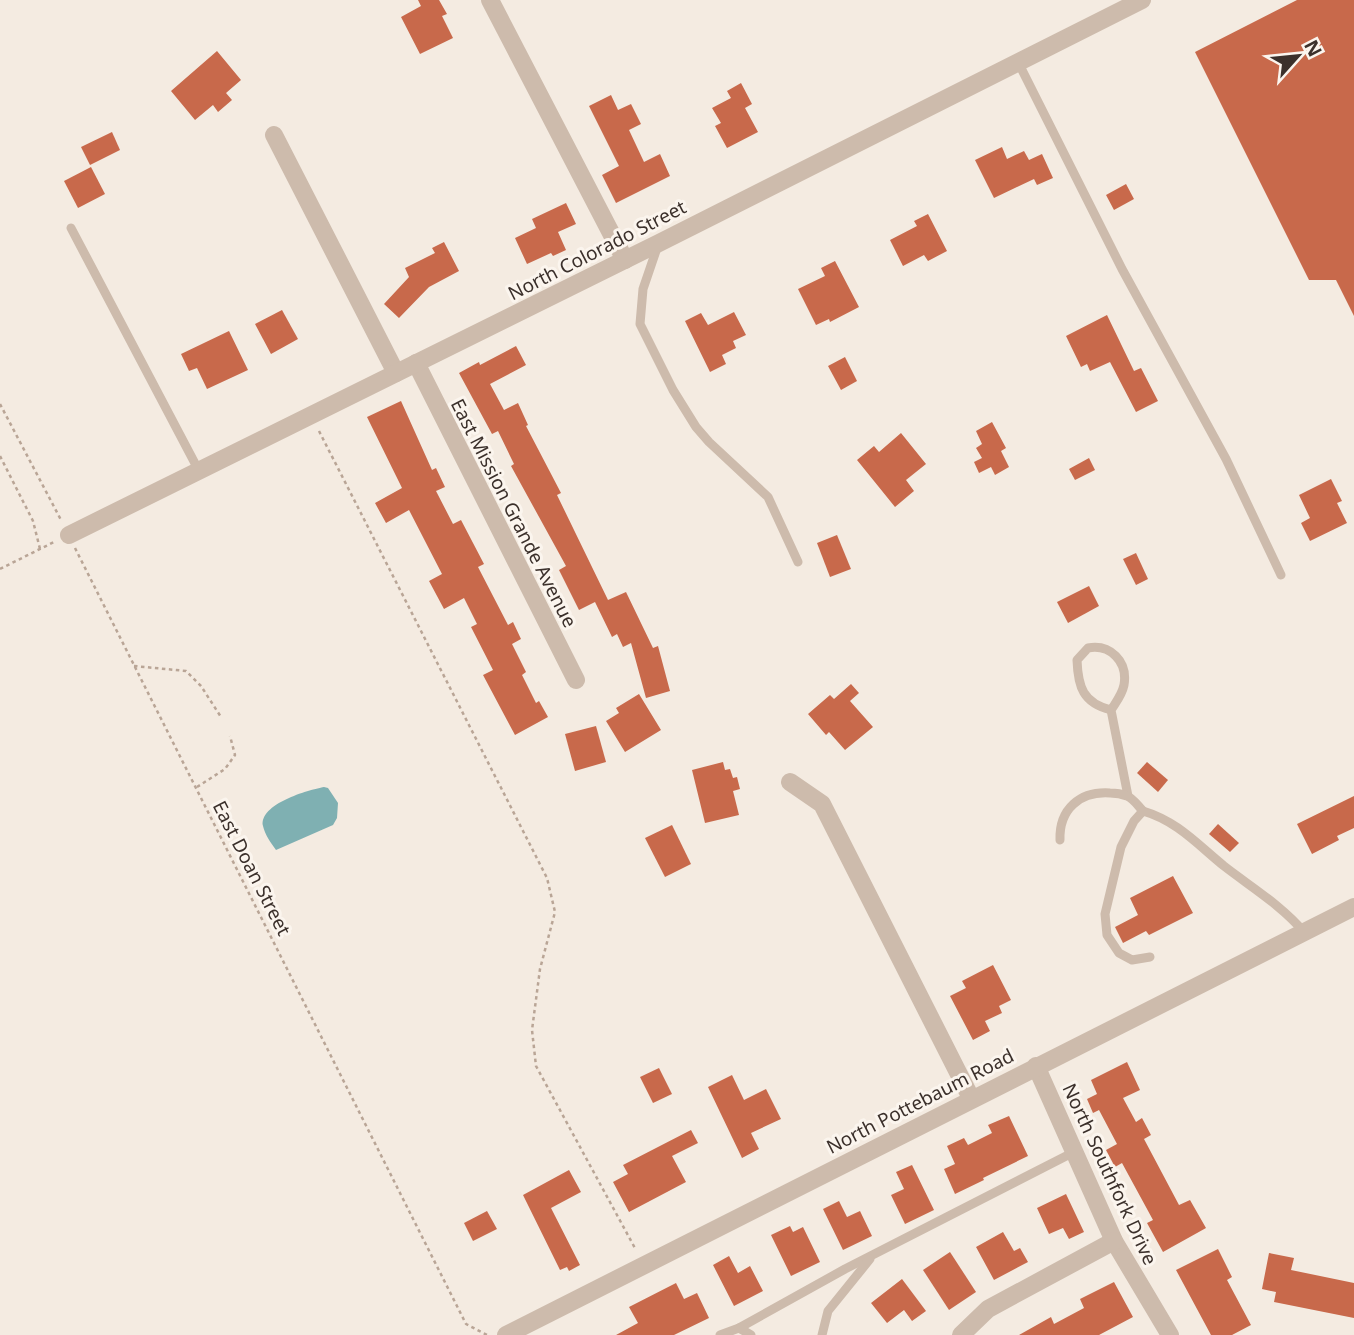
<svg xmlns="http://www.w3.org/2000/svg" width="1354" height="1335" viewBox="0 0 1354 1335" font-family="'Noto Sans',sans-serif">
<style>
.water{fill:#7fb0b2}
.building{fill:#c8694b}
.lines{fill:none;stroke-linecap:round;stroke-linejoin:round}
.path{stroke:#b9a596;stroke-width:2.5;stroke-dasharray:3.5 3.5;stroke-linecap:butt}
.service{stroke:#cdbbac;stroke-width:9}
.minor{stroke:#cdbbac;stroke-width:18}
.labels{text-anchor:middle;stroke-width:6;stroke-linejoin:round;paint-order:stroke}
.street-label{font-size:19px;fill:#3b302b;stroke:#fbf5ee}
</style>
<rect width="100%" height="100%" fill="#f4ebe1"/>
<path class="water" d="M324,787L328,788L338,803L337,818L333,825L276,850C271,843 265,835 263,826C259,804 308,790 324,787Z"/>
<g class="building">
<path d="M418,0H439L447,14L442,16L453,38L420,54L401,17L421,6Z"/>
<path d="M1297,0H1354V316L1336,280H1309L1195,52Z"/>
<path d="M217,51L241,80L226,93L232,100L218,112L213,105L195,120L171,91Z"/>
<path d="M741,83L752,104L745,108L758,132L727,148L715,126L721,123L712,108L731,98L727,91Z"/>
<path d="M611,95L618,110L631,104L641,124L629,130L644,162L660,154L670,176L616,203L602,175L619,166L589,106Z"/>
<path d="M112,132L120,150L90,165L81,147Z"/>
<path d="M1002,147L1007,159L1024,151L1029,160L1042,154L1053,178L1037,185L1034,179L994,198L975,160Z"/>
<path d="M91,167L105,194L78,208L64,181Z"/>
<path d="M1126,184L1134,199L1114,210L1106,195Z"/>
<path d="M566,203L576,224L558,232L566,250L553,256L551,253L527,264L515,238L536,228L532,219Z"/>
<path d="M928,214L947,251L928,261L924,255L903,266L890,240L917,226L914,221Z"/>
<path d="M444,242L459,271L429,287L399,318L384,304L409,277L405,268L435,253L432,248Z"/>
<path d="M835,261L859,307L830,322L829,319L816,325L798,289L825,276L821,268Z"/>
<path d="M282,310L298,339L271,354L255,324Z"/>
<path d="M734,312L746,335L733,341L736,348L722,355L726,364L710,372L685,321L701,313L708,325Z"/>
<path d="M1107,315L1134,371L1141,368L1158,401L1136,412L1110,362L1090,371L1087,364L1081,367L1066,336Z"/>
<path d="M229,331L248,370L207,389L197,368L189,371L181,354Z"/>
<path d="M516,346L526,365L490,384L504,410L518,403L528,425L526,426L561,493L557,495L608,600L626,592L653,648L658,646L670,691L646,698L631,643L623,647L617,634L612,637L595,602L579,610L559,570L566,566L511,466L514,464L498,431L492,434L459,373L479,362L480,365Z"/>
<path d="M845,357L857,381L841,390L828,366Z"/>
<path d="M401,401L432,470L436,468L445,487L436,491L453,524L461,520L484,564L478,567L508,625L513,622L521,639L512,644L526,672L522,675L536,703L539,701L548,717L515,735L483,675L493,670L471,627L477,624L464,598L444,609L429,581L442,574L409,510L386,523L375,503L402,488L367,417Z"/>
<path d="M992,422L1006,448L1001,451L1009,467L995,475L991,467L979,473L974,462L982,458L976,448L982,444L976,431Z"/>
<path d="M901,433L926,464L906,480L914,491L895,507L857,460L874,446L879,452Z"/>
<path d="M1089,458L1095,470L1075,480L1069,469Z"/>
<path d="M1331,479L1342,501L1337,503L1347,523L1310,541L1301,523L1310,518L1299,495Z"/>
<path d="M837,535L851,569L830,577L817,543Z"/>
<path d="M1136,553L1148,579L1136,585L1123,559Z"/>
<path d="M1089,586L1099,606L1068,623L1057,602Z"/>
<path d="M851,684L859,693L850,701L873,727L845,750L829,732L826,735L808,714L830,695L834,699Z"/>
<path d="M639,694L661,730L625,752L606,721L619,713L616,708Z"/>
<path d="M596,726L606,762L575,771L565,734Z"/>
<path d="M723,762L725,770L730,769L733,778L737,777L740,789L733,791L739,815L705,823L692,770Z"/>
<path d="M1147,762L1168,780L1158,792L1137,773Z"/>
<path d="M1354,796V828L1337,836L1339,840L1312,854L1297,824Z"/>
<path d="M1218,824L1239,843L1230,852L1209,834Z"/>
<path d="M672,825L691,864L665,877L645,838Z"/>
<path d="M1173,876L1193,913L1149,935L1146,931L1123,943L1115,927L1138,915L1130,898Z"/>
<path d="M993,965L1011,1000L999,1006L1002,1013L985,1021L990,1031L973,1040L950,996L966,988L962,981Z"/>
<path d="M1127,1062L1140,1090L1123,1098L1136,1122L1142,1118L1151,1135L1144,1139L1179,1205L1190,1200L1206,1228L1163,1252L1147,1223L1153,1220L1122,1163L1115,1167L1106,1150L1117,1144L1099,1110L1093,1113L1087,1099L1097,1094L1091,1080Z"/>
<path d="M659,1068L672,1094L653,1103L640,1077Z"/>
<path d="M732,1075L744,1100L766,1089L781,1119L751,1133L759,1149L742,1158L708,1087Z"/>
<path d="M1009,1116L1028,1156L983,1178L984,1180L955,1194L944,1169L955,1164L947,1146L964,1138L968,1145L992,1133L988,1125Z"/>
<path d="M691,1130L698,1143L672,1156L686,1182L629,1212L613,1182L628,1174L623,1165Z"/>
<path d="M912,1165L934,1210L905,1224L891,1195L904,1189L896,1172Z"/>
<path d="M569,1170L581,1192L551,1208L580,1265L569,1271L567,1267L560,1270L523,1195Z"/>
<path d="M1066,1194L1084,1232L1069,1239L1063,1228L1049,1234L1037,1208Z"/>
<path d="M839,1201L847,1217L860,1211L872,1236L843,1250L823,1209Z"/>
<path d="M487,1211L497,1229L473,1241L464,1223Z"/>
<path d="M790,1226L793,1232L803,1227L820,1262L791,1276L771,1235Z"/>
<path d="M1003,1232L1014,1251L1020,1248L1028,1262L994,1280L976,1247Z"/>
<path d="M1218,1249L1232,1277L1227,1280L1251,1325L1232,1335H1211L1176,1270Z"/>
<path d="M950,1252L976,1292L949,1310L923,1270Z"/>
<path d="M1269,1253L1294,1258L1291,1270L1354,1283V1318L1274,1302L1276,1292L1262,1289Z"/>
<path d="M729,1256L738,1273L750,1266L763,1291L734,1306L713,1265Z"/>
<path d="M902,1279L926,1311L912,1321L904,1310L887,1323L871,1303Z"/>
<path d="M1114,1282L1133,1317L1099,1335H1019L1051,1317L1054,1324L1084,1308L1080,1299Z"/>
<path d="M676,1283L684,1299L697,1293L709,1318L674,1335H616L638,1323L629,1307Z"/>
</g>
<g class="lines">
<g class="path">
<path d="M0,404L61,520"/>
<path d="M319,431L547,878L555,912L540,969L532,1030L536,1066L636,1250"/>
<path d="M0,456L33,521L40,549"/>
<path d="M75,548L466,1324L487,1335"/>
<path d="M0,569L56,541"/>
<path d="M134,666L186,671L201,686L221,717"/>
<path d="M197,787L225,769L235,755L230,736"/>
</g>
<g class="service">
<path d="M1018,62L1122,269L1226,459L1281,575"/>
<path d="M71,228L199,471"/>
<path d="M658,245L643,289L640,324L673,390L696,427L709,442L768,497L798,562"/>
<path d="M1111,710C1116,702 1122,695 1124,685C1128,661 1110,644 1088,648L1077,660C1078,687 1083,703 1111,710L1128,796"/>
<path d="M1060,840C1059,809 1080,791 1110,793C1115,793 1122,794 1127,796C1133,798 1138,806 1143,811"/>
<path d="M1150,957L1132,960L1119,953L1107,935L1105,914L1121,847L1134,821L1143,811C1177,821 1197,844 1224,866C1251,887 1281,905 1304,932"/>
<path d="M739,1328L845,1269L1074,1152"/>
<path d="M720,1335L739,1328L751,1335"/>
<path d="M822,1335L828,1311L870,1259"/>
</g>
<g class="minor">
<path d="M490,0L625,260"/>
<path d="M274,135L396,373"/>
<path d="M416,363L576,680"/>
<path d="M69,535L659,243L1142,0"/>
<path d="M790,782L822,804L971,1098"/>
<path d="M1036,1066L1114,1241L1170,1335"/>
<path d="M506,1335L1354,907"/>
<path d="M961,1335L988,1309L1114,1241"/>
</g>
</g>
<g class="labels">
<g class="street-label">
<text transform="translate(597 250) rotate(-27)" y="7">North Colorado Street</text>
<text transform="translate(514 513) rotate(63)" y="7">East Mission Grande Avenue</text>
<text transform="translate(252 868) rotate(63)" y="7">East Doan Street</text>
<text transform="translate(920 1101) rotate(-27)" y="7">North Pottebaum Road</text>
<text transform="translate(1110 1174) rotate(65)" y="7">North Southfork Drive</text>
</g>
</g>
<g transform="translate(1298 56) rotate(63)" stroke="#fbf5ee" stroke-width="5" paint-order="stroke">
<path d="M0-5L12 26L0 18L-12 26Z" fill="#3b302b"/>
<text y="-10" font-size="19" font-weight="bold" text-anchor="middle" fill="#3b302b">N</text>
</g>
</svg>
